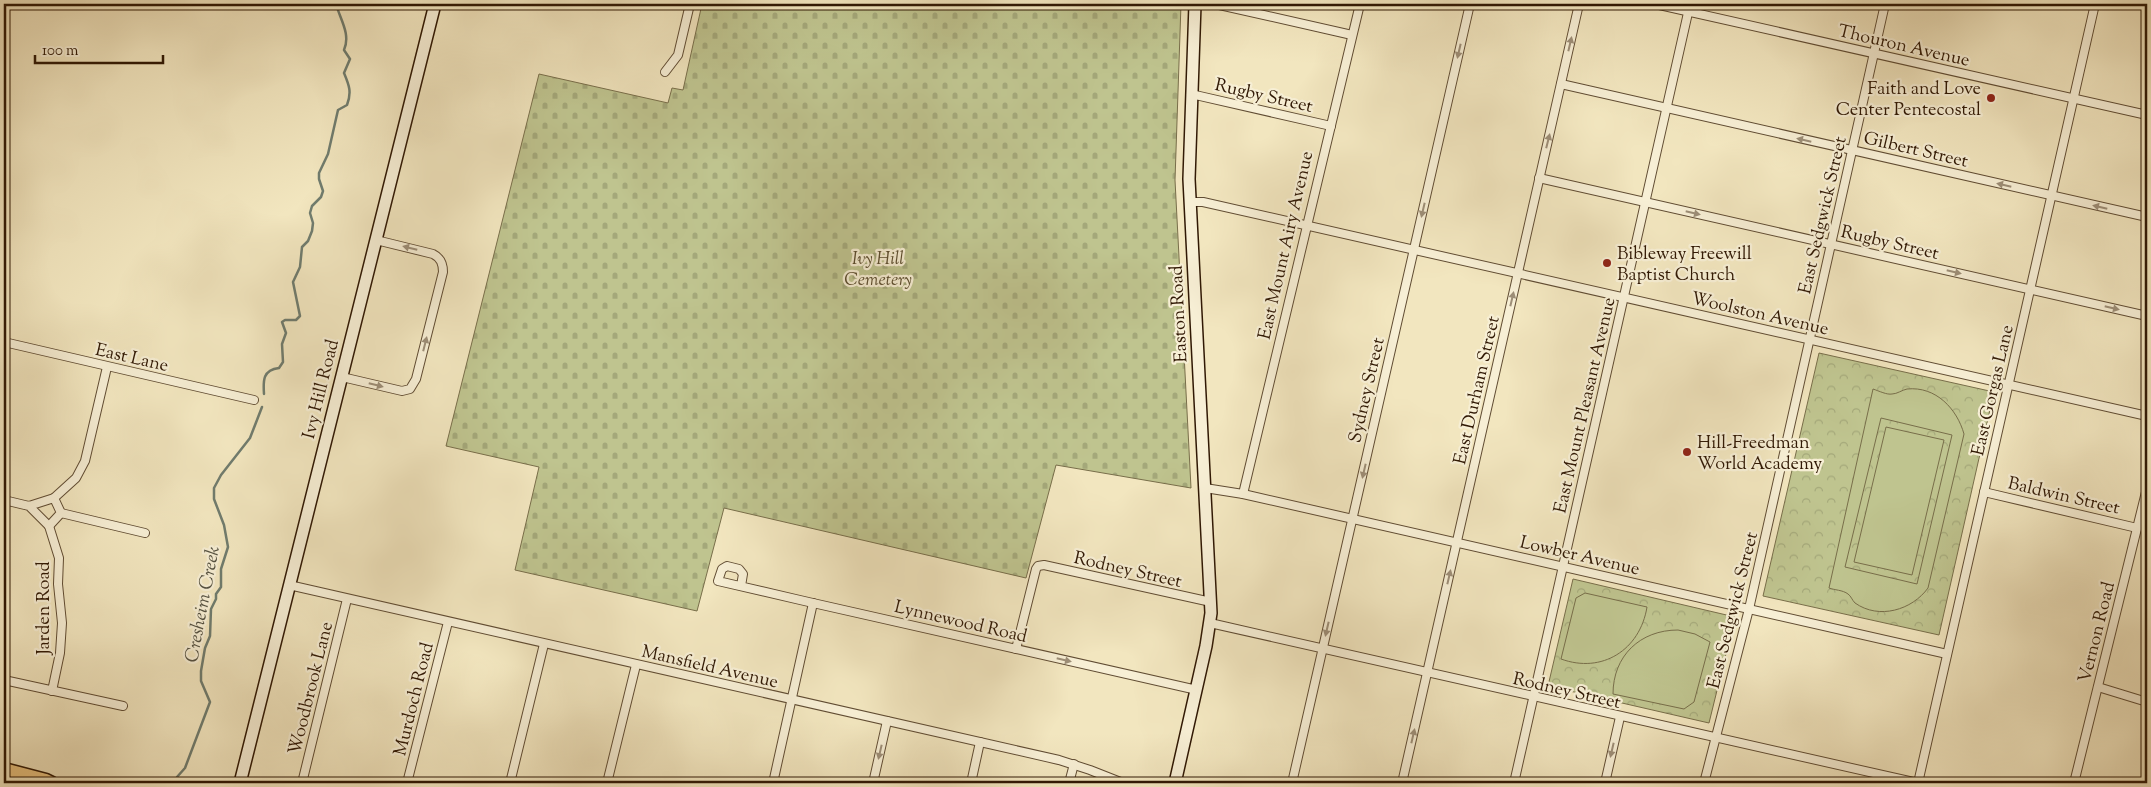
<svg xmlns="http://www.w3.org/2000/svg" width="2151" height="787" viewBox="0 0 2151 787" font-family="'Sorts Mill Goudy',serif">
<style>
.forest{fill:url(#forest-crowns);stroke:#786e4a}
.cemetery{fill:url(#cemetery-stones);stroke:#786e4a}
.garden{fill:#bfc48f;stroke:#786e4a;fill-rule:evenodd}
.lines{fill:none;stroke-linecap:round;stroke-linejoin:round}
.stream{stroke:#707c6e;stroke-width:2.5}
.street-casing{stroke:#604c33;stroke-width:10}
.secondary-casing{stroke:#301804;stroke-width:14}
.primary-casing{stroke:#301804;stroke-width:15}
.street{stroke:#f7efd5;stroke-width:8}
.secondary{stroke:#f7efd5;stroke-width:11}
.primary{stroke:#e9c380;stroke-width:12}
.oneway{fill:#9d8e77}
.poi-dot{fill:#8f2418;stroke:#f7efd5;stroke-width:2}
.labels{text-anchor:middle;stroke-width:4.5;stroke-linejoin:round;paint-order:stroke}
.street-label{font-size:18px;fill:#301804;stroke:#f7efd5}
.poi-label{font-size:18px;fill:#301804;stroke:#f7efd5;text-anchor:start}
.park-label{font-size:18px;font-style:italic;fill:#5b4c2e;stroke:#f7efd5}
.water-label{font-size:19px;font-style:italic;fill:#555242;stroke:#f7efd5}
</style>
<defs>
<pattern id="forest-crowns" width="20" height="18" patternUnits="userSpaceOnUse" patternTransform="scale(1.25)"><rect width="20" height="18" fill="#bfc48f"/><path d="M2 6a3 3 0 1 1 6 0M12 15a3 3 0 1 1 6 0" fill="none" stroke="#a4a87a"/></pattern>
<pattern id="cemetery-stones" width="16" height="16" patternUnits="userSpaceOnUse" patternTransform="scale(1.25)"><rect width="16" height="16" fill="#bfc48f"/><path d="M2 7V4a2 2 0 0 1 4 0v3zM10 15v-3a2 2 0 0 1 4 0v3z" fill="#a4a87a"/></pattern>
</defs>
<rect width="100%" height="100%" fill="#f2e6bf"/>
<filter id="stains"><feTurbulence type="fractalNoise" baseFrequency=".004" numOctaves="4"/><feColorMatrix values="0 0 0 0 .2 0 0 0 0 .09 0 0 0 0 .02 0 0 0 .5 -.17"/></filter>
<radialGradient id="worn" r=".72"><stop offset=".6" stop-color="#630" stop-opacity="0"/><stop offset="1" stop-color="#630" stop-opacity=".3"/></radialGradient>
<g class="forest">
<path d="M1819,353L1994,392L1939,635L1763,596Z"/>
<path d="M1573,579L1735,617L1709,723L1548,686Z"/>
</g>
<path class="cemetery" d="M702,4H1181L1175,180L1191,488L1056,465L1026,578L724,508L697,611L515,570L539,467L446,446L539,74L668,103L672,88L683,90Z"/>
<g class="garden">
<path d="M1873,389C1879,391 1887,395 1892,394C1897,394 1902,390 1907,389C1936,386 1957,409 1964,434L1928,588C1912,610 1879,620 1855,603C1852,600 1851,596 1848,594C1843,590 1834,590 1829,588ZM1881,418L1952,435L1917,584L1845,567Z"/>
<path d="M1886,427L1944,440L1912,575L1854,562Z"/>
<path d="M1585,593L1647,607C1640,650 1602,674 1561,659L1576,598Z"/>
<path d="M1678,630L1695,634L1710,642L1694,702L1684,709L1613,694C1613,656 1640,630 1678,630Z"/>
</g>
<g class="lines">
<g class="stream">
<path d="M264,394C263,380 263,370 279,368L283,362L282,344L286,333L282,322L285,320H296L300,316L293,282L300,267L302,247L308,241L312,231L313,223L310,213L312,206L321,197L323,191L319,179V173L328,154L338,110L347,105C352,92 349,85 344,73L350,59L344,50C351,34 340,19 336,4"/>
<path d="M177,782V777L185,768L210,702L201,681V671L205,648L210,636L211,609L216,599V594L221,587V569L228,547L224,525L214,499V488L221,475L250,438L262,407"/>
</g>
<g class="street-casing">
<g id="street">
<path d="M1215,4L1352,35"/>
<path d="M1655,4L2147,115"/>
<path d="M665,72L678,55L690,4"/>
<path d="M1561,84L2147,217"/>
<path d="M1191,94L1331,126"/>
<path d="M1539,178L2147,316"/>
<path d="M1190,202H1203L2147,416"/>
<path d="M4,342L254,400"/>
<path d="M342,377L402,391L410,389L416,379L443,272C443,264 441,258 433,254L376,240"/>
<path d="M1205,488L1243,494L1947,654"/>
<path d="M1984,492L2137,528"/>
<path d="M1243,494L1360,4"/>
<path d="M54,498L76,478L85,461L107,367"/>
<path d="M4,500L29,506L54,498L61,513L49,526L29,506"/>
<path d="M61,513L145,533"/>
<path d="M49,526L59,558L58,584L62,623L60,653L52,691"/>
<path d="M289,585L1059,760L1090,770L1123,783"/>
<path d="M741,586L743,574L739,569L727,566L722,569L718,581L800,600L813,603L1197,690"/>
<path d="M1210,623L1918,783"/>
<path d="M1016,649L1036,569L1038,566L1044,565L1211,602"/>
<path d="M4,680L123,706"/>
<path d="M2098,687L2147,702"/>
<path d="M302,783L347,599"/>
<path d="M407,783L448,622"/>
<path d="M510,783L544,644"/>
<path d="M607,783L636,665"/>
<path d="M773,783L813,603"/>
<path d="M873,783L887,721"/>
<path d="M971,783L980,742"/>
<path d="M1069,783L1074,764"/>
<path d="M1292,783L1470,4"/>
<path d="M1402,783L1579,4"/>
<path d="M1514,783L1690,4"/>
<path d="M1605,783L1620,717"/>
<path d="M1704,783L1749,609L1885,4"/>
<path d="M1918,783L2095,4"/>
<path d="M2074,783L2147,488"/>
</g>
</g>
<g class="secondary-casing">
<g id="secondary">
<path d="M240,783L435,4"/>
<path d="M1175,783L1206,646L1211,613L1189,179L1195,4"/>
</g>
</g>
<g class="primary-casing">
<path id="primary" d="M4,769L46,780L52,783"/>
</g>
<use href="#street" class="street"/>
<use href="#secondary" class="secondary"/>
<use href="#primary" class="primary"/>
</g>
<defs><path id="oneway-solid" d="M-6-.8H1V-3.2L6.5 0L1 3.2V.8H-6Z" transform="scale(1.25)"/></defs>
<g class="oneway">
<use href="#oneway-solid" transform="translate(1570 44) rotate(-77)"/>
<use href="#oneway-solid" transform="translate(1459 51) rotate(103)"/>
<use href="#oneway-solid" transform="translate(1804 140) rotate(-167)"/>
<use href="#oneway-solid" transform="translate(1548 141) rotate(-76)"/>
<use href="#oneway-solid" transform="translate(2004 185) rotate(-167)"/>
<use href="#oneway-solid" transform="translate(2100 207) rotate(-167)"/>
<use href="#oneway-solid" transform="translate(1423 210) rotate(103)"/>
<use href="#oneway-solid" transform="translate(1693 213) rotate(13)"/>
<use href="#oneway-solid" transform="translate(410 248) rotate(-166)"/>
<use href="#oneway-solid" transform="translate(1954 272) rotate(13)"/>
<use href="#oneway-solid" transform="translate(1512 299) rotate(-77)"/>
<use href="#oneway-solid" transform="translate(2112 308) rotate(13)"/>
<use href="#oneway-solid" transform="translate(425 344) rotate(-76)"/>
<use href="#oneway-solid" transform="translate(376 385) rotate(14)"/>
<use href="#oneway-solid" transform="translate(1364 471) rotate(103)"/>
<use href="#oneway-solid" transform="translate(1449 577) rotate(-77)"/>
<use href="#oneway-solid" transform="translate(1327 629) rotate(103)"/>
<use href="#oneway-solid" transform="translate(1064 660) rotate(13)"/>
<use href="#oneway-solid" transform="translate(1413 736) rotate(-77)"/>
<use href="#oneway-solid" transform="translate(1612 750) rotate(103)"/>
<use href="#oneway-solid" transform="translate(880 752) rotate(103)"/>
</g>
<g class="poi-dot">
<circle cx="1991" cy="98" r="5"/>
<circle cx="1607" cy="263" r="5"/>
<circle cx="1687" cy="452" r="5"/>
</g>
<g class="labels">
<g class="street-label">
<text transform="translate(1904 45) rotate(13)" y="6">Thouron Avenue</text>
<text transform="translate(1264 95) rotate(13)" y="6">Rugby Street</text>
<text transform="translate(1916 149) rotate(13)" y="6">Gilbert Street</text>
<text transform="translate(1822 215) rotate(-77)" y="6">East Sedgwick Street</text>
<text transform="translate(1890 242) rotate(13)" y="6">Rugby Street</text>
<text transform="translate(1285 245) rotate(-77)" y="6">East Mount Airy Avenue</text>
<text transform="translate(1760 313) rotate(13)" y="6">Woolston Avenue</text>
<text transform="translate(1178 314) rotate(-93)" y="6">Easton Road</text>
<text transform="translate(132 357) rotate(13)" y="6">East Lane</text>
<text transform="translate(320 389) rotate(-76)" y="6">Ivy Hill Road</text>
<text transform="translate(1366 390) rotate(-77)" y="6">Sydney Street</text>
<text transform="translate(1476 390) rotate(-77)" y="6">East Durham Street</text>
<text transform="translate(1992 390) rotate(-77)" y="6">East Gorgas Lane</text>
<text transform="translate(1584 405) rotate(-77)" y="6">East Mount Pleasant Avenue</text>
<text transform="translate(2064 495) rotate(13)" y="6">Baldwin Street</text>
<text transform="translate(1580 555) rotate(13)" y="6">Lowber Avenue</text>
<text transform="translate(1128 569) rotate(13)" y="6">Rodney Street</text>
<text transform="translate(43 608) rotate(-90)" y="6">Jarden Road</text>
<text transform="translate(1732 610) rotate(-76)" y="6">East Sedgwick Street</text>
<text transform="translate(961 621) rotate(13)" y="6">Lynnewood Road</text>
<text transform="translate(2096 632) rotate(-76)" y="6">Vernon Road</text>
<text transform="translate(710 666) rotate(13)" y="6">Mansfield Avenue</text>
<text transform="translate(310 688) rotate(-76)" y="6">Woodbrook Lane</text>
<text transform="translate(1567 690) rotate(13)" y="6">Rodney Street</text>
<text transform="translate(413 699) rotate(-76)" y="6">Murdoch Road</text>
</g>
<g class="poi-label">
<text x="1981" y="94" text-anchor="end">Faith and Love<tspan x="1981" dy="21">Center Pentecostal</tspan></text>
<text x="1617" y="259">Bibleway Freewill<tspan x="1617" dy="21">Baptist Church</tspan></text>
<text x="1697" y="448">Hill-Freedman<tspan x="1697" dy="21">World Academy</tspan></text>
</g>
<g class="park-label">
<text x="878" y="264">Ivy Hill<tspan x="878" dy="21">Cemetery</tspan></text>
</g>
<g class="water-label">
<text transform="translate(201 604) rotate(-79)" y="7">Cresheim Creek</text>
</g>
</g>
<rect width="2151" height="787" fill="none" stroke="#f2e6bf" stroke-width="20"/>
<rect x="5" y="5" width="2141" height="777" fill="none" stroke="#301804" stroke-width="2.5"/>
<rect x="10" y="10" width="2131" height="767" fill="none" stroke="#301804"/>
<path d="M35 55v8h128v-8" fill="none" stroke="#301804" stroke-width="2.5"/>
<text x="42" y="55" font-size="15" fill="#301804" stroke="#f7efd5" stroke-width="4" paint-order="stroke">100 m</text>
<rect width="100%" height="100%" filter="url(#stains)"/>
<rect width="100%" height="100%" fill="url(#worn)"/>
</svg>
